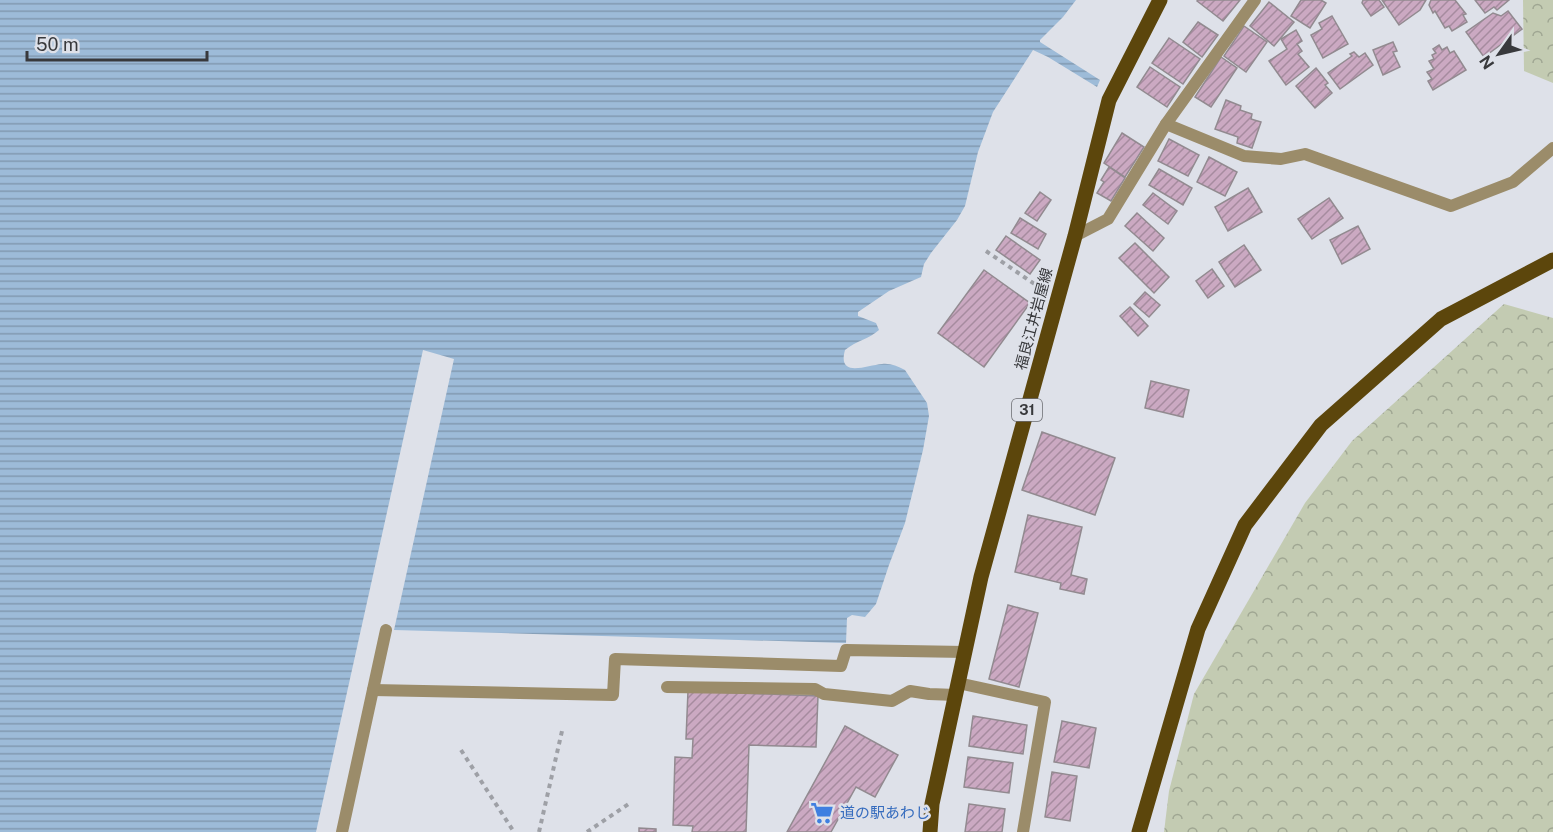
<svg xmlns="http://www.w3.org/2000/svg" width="1553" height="832" viewBox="0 0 1553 832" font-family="'Public Sans','Noto Sans JP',sans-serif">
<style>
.forest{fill:url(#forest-crowns)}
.water{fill:url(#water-rules)}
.building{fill:url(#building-hatch);stroke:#928a90;stroke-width:1.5}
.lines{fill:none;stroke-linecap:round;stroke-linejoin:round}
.path{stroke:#9ea0a6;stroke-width:4;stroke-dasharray:4.5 4.5;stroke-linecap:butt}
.service{stroke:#9b8c6a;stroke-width:12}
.minor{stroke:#9b8c6a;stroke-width:12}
.primary{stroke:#5c460c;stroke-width:15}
.labels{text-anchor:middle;stroke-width:5;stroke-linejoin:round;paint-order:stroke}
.shield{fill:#dee1e9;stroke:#6a6b70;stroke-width:1.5}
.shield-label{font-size:14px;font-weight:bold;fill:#38393c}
.street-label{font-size:15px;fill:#38393c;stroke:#dee1e9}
.shop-label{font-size:15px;fill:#366cbe;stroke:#dee1e9;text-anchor:start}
</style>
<defs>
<pattern id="forest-crowns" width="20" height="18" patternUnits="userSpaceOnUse" patternTransform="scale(1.5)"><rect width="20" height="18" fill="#c3cbb2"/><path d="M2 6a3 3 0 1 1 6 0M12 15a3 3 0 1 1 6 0" fill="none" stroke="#9fa692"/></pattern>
<pattern id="water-rules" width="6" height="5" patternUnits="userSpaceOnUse" patternTransform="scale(1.5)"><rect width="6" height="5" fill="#9dbbd8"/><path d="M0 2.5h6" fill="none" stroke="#8199b0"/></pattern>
<pattern id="building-hatch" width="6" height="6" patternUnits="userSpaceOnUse" patternTransform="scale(1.5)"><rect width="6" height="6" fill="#cba9c2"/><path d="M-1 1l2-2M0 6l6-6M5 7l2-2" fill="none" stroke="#a68b9f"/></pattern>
</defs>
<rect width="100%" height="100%" fill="#dee1e9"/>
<g class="forest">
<path d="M1523,0H1553V83L1524,71Z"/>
<path d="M1504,304L1553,318V832H1164L1169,791L1194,694L1305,503L1352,441Z"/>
</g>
<path class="water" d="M0,0H1076L1063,17L1040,40V42L1100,80L1097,87L1048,57L1033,50L993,112L978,152L965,206L957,220L931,253L924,264L921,277L889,291L858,312V316L876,323L879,330C869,339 856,341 845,350C837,379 867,365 882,364C890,363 897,366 905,370L927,403L929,416L923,450L905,523L889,565L876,604L865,617L852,615L847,618L846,643L394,630L454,359L423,350L316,832H0Z"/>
<g class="building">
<path d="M1198,0H1240L1223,21L1197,1Z"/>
<path d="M1301,0H1321L1326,3L1310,28L1291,16Z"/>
<path d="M1363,0H1379L1384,7L1371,16L1362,3Z"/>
<path d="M1382,0H1426L1420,10L1399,25Z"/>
<path d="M1431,0H1455L1466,14L1463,15L1467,22L1452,31L1449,26L1445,28L1435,11L1433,13L1429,5Z"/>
<path d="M1475,0H1509L1497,10L1494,7L1485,13Z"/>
<path d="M1269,2L1294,22L1274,46L1250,26Z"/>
<path d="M1508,11L1522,29L1484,57L1466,32L1493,13L1501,16Z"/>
<path d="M1332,16L1348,44L1323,58L1311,35L1322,29L1319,23Z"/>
<path d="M1198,22L1218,35L1202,57L1183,42Z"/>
<path d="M1244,26L1267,42L1246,72L1224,56Z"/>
<path d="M1296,30L1302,41L1297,44L1302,51L1298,54L1309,67L1286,85L1269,61L1287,49L1281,39Z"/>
<path d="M1169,38L1200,59L1183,84L1152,63Z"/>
<path d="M1393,42L1397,51L1393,52L1400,67L1383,75L1373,50Z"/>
<path d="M1439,45L1442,50L1447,47L1450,53L1454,51L1466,70L1433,90L1428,81L1432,79L1427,72L1434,69L1429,61L1434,59L1432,55L1436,53L1433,49Z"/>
<path d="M1354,52L1359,57L1365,53L1373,65L1340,89L1328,73L1352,56L1350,54Z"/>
<path d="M1221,57L1237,68L1211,107L1195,97Z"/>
<path d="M1150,67L1180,87L1167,107L1137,87Z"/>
<path d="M1316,68L1328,83L1325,85L1332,93L1315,108L1296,86Z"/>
<path d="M1226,100L1241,106L1240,110L1252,114L1251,119L1261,122L1252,148L1237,143L1238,137L1215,129Z"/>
<path d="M1122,133L1144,147L1125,177L1104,163Z"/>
<path d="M1169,139L1199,155L1188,176L1158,161Z"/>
<path d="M1209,157L1237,172L1225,196L1197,182Z"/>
<path d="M1109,167L1125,178L1111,201L1097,193L1104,182L1101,180Z"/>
<path d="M1159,169L1192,188L1183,205L1149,185Z"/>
<path d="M1248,188L1262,212L1228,231L1215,207Z"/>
<path d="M1040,192L1051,200L1037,221L1025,213Z"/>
<path d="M1153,193L1177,211L1168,224L1143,205Z"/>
<path d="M1329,198L1343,218L1312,239L1298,219Z"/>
<path d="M1137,213L1164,238L1153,251L1125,226Z"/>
<path d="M1020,218L1046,234L1038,249L1011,233Z"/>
<path d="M1358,226L1370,249L1342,264L1330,240Z"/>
<path d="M1006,236L1040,260L1030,274L996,250Z"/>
<path d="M1135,243L1169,277L1154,293L1119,258Z"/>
<path d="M1244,245L1261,270L1235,287L1219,262Z"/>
<path d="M1212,269L1224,286L1208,298L1196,281Z"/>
<path d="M984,270L1030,303L984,367L938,333Z"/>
<path d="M1145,292L1160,305L1149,317L1134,304Z"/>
<path d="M1130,307L1148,326L1138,336L1120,316Z"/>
<path d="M1151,381L1189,390L1183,417L1145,408Z"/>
<path d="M1042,432L1115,458L1095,515L1022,490Z"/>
<path d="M1028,515L1082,527L1071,575L1087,579L1084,594L1060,589L1061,583L1015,572Z"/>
<path d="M1008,605L1038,613L1019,687L989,679Z"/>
<path d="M688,691L818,696L816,747L749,745L746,832H692L693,826L673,825L675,757L692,758L693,739H686Z"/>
<path d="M973,716L1027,725L1023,754L969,746Z"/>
<path d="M1062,721L1096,728L1089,768L1054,762Z"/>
<path d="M845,726L898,755L875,797L856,787L831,832H787Z"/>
<path d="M968,757L1013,763L1009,793L964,787Z"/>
<path d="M1052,772L1077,776L1070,821L1045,817Z"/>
<path d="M969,804L1005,809L1002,832H965Z"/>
<path d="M639,828L656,829V832H639Z"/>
</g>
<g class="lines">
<g class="path">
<path d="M986,251L1036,285"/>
<path d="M461,750L514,832"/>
<path d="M539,832L562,731"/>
<path d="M587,832L630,803"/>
</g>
<g class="service">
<path d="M667,687L815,689L824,694L892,701L910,691L929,694L956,695"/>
<path d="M373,690L613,695L615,659L841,666L846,650L965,652"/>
<path d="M342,832L386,630"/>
</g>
<g class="minor">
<path d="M1166,124L1244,156L1281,159L1305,154L1451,206L1513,182L1553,148"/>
<path d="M1075,236L1108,219L1166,124L1255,0"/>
<path d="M958,683L1045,702L1023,832"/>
</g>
<g class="primary">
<path d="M930,832L932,804L981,577L1075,236L1109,100L1160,0"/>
<path d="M1139,832L1198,629L1245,525L1321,425L1441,319L1553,260"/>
</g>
</g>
<defs>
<g id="supermarket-bare" transform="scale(1.8)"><path d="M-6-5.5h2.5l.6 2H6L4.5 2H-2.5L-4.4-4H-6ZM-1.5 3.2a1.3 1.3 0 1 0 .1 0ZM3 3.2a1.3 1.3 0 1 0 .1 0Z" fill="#3f7fe0" stroke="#dee1e9" stroke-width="2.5" paint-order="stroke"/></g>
</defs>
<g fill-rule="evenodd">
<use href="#supermarket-bare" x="822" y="813"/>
</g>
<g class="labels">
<rect class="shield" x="1012" y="399" width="30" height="22" rx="4.5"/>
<g class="shield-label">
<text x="1027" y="415">31</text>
</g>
<g class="street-label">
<text transform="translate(1034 319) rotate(-75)" y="5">福良江井岩屋線</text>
</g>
<g class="shop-label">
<text x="840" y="818">道の駅あわじ</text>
</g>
</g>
<g transform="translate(1499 54) rotate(236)" stroke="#dee1e9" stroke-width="4.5" paint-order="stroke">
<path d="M0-4.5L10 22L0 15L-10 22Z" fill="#38393c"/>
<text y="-9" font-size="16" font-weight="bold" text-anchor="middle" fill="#38393c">N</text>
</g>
<path d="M27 51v9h180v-9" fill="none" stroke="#38393c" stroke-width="3"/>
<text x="36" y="51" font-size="18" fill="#38393c" stroke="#dee1e9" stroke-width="4.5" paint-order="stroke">50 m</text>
</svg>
